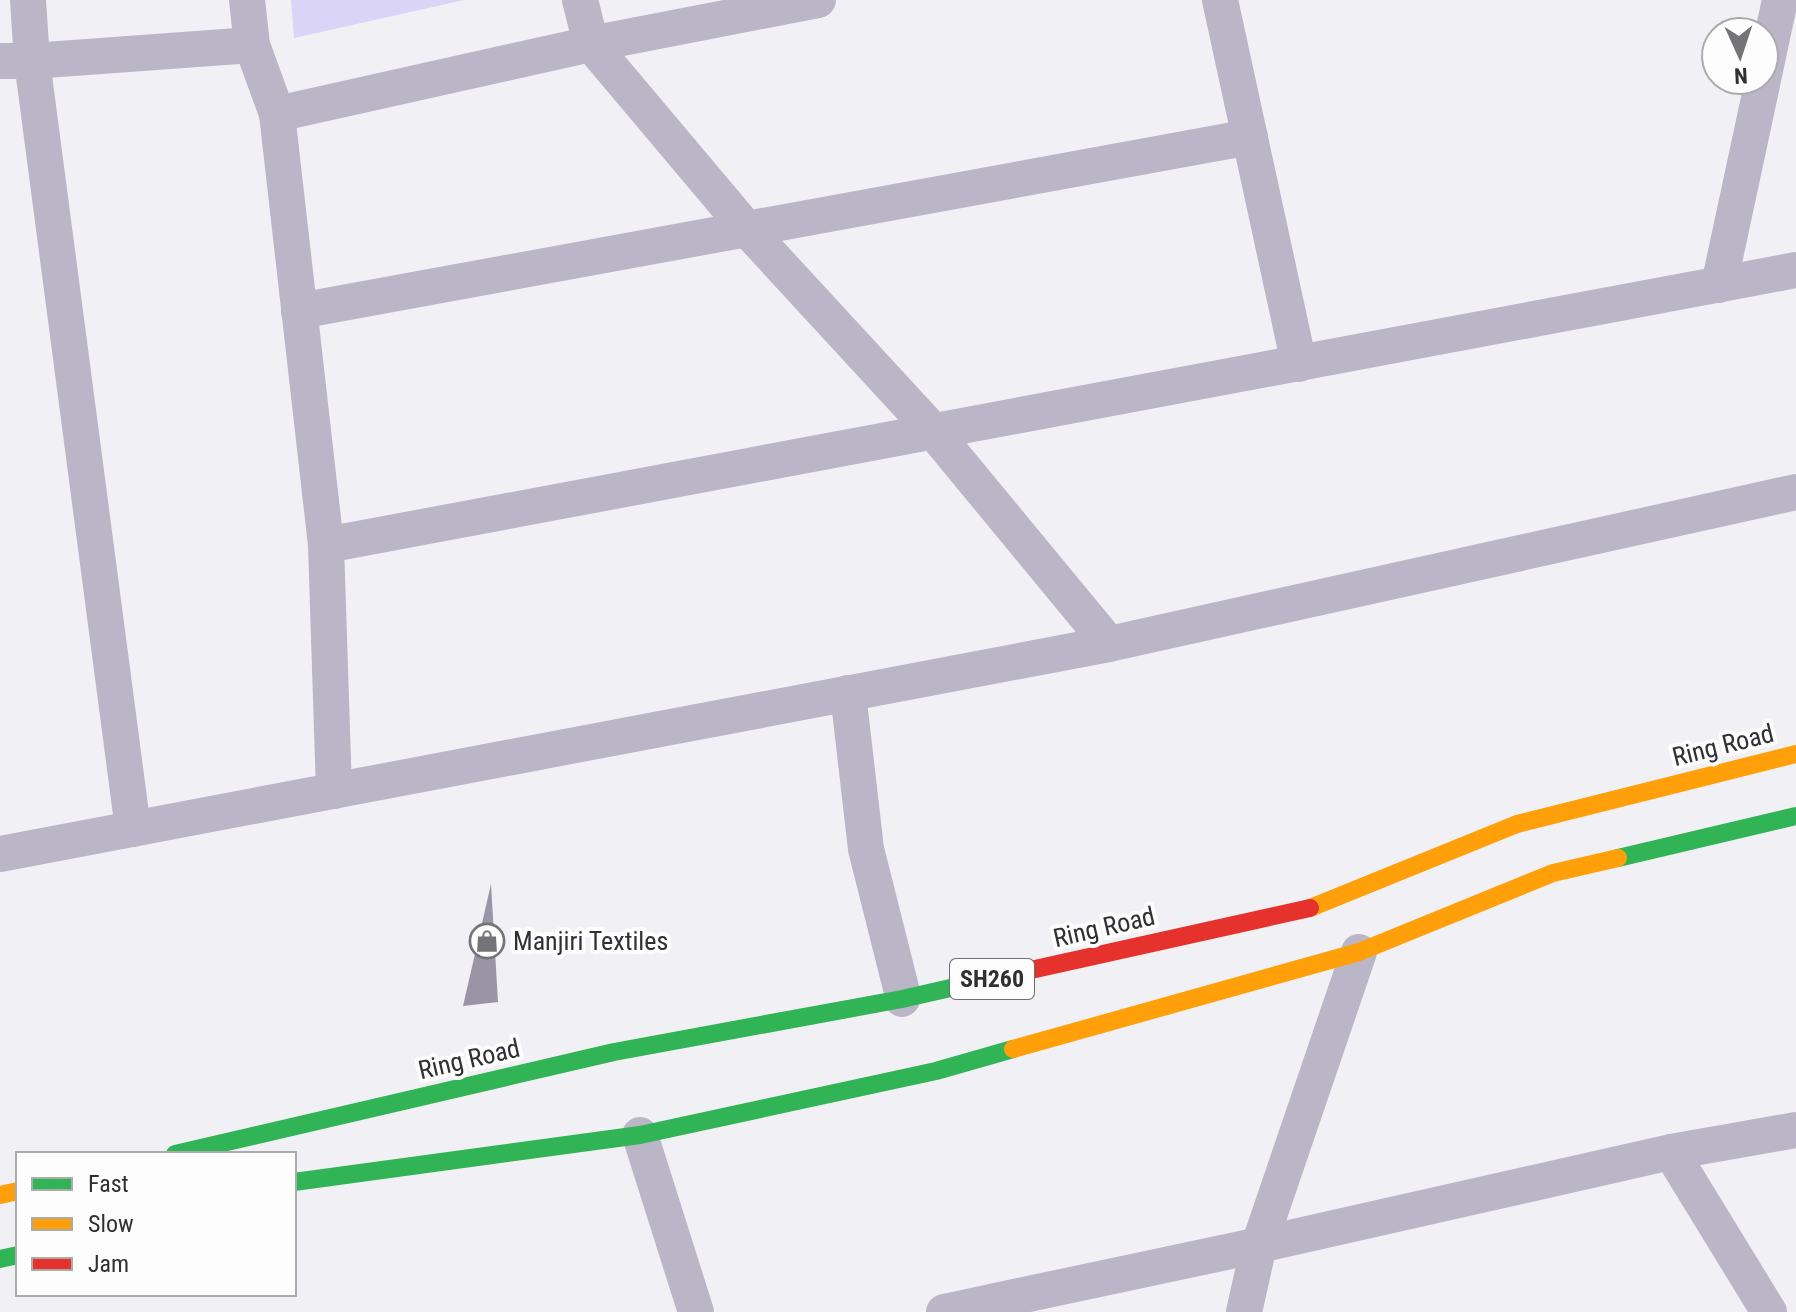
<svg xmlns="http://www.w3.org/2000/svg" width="1796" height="1312" viewBox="0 0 1796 1312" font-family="'Roboto Condensed',sans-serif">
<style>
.green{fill:#dad4f6}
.building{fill:#9a95a6}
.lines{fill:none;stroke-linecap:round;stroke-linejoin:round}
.street{stroke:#bab6c8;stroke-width:36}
.fast{stroke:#30b455;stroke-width:18}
.slow{stroke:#ff9f0a;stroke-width:18}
.jam{stroke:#e5322d;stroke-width:18}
.labels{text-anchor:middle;stroke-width:8;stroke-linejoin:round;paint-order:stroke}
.shield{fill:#fdfdfe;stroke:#6e6d6e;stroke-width:2}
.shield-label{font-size:24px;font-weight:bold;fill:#302f31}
.street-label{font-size:26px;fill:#302f31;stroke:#fdfdfe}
.poi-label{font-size:26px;fill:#302f31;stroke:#fdfdfe;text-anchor:start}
</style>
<rect width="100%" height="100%" fill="#f1f0f4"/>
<path class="green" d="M291,0H464L294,38Z"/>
<path class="building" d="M491,884L498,1002L463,1006Z"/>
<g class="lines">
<g class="street">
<path d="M28,0L32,61L133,829"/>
<path d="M247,0L252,45"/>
<path d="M580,0L591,44L746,228L934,432L1109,644"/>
<path d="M1220,0L1299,364"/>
<path d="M0,61H32L252,45L277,114L591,44L818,0"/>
<path d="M1764,75L1780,0"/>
<path d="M277,114L326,545L334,791"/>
<path d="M1719,285L1763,80"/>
<path d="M299,311L1250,137"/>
<path d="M326,545L1796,270"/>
<path d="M848,693L866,849L903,996L902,999"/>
<path d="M0,854L1109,644L1796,492"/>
<path d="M640,1135L696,1312"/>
<path d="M1671,1152L1769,1312"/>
<path d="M944,1312L1259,1245L1671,1152L1796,1130"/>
<path d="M1244,1312L1259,1245L1359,952"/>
</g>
<g class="fast">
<path d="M1618,858L1796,816"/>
<path d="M175,1154L614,1052L902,999L968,984"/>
<path d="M294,1182L640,1135L936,1071L1013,1049"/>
<path d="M0,1259L18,1255"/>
</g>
<g class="slow">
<path d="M1310,908L1517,824L1796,754"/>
<path d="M1013,1049L1359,952L1553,873L1618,858"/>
<path d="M0,1195L18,1191"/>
</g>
<path class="jam" d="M968,984L1310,908"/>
</g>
<defs>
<g id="shop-ring" transform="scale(1.8)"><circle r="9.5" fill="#fdfdfe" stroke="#747375" stroke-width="1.5"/><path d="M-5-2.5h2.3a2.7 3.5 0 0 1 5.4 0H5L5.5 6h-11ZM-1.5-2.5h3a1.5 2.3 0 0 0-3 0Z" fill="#747375"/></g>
</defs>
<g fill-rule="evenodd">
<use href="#shop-ring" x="487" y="941"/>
</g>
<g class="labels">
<rect class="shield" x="950" y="959" width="84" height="40" rx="6"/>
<g class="shield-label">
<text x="992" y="987">SH260</text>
</g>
<g class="street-label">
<text transform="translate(1723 745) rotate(-14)" y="9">Ring Road</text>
<text transform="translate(1104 927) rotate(-13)" y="9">Ring Road</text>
<text transform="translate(469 1059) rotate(-13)" y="9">Ring Road</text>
</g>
<g class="poi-label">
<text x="513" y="950">Manjiri Textiles</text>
</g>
</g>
<rect x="16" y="1152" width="280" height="144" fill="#fdfdfe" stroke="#ababac" stroke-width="2"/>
<rect x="32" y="1178" width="40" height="12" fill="#30b455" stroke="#ababac" stroke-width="2"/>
<text x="88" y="1192" font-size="24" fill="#302f31">Fast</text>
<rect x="32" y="1218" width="40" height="12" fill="#ff9f0a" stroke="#ababac" stroke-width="2"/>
<text x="88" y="1232" font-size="24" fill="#302f31">Slow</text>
<rect x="32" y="1258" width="40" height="12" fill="#e5322d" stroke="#ababac" stroke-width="2"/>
<text x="88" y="1272" font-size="24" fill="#302f31">Jam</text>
<g transform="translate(1740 56) rotate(177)"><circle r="38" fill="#fdfdfe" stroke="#ababac" stroke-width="2"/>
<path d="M0-6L14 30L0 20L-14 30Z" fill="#747375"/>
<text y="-12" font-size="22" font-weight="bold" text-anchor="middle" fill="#302f31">N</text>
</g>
</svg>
